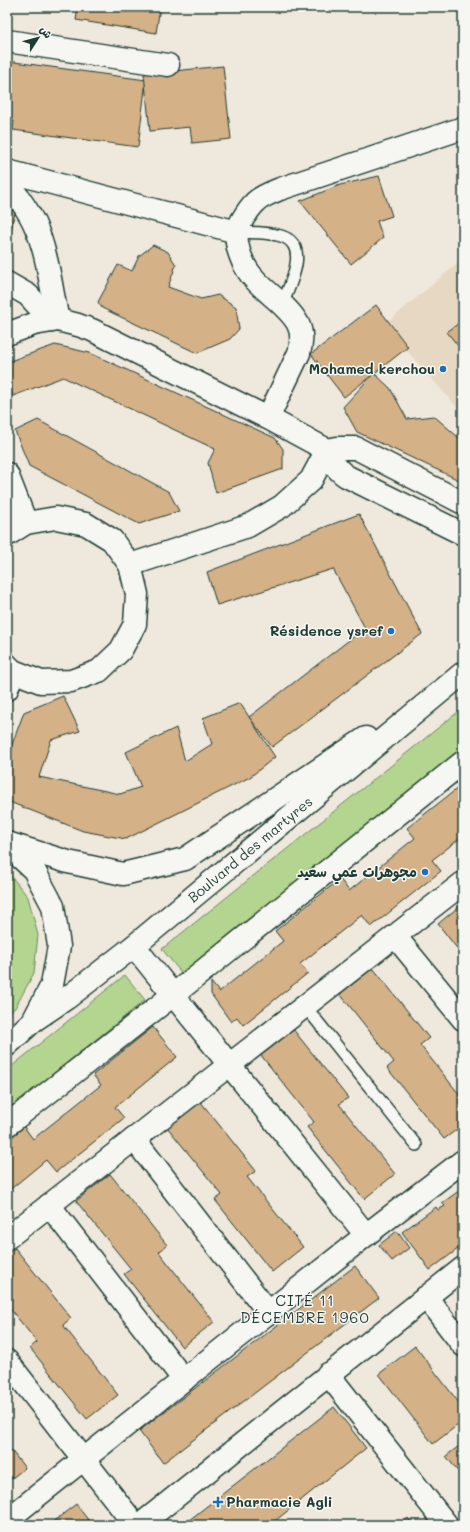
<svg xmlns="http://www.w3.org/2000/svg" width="470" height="1532" viewBox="0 0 470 1532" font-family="Mali,'Playpen Sans Arabic',sans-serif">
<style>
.built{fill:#e7d8c3}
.green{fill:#b4d58f;stroke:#6a8962}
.building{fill:#d4b187;stroke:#1f3d34}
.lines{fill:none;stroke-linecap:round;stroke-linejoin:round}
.lane-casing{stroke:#1f3d34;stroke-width:14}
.street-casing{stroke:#1f3d34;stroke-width:25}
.secondary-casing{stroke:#1f3d34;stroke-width:25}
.lane{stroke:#f6f6f2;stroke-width:11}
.street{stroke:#f6f6f2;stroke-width:22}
.secondary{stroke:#f6f6f2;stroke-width:22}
.poi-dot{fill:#1f6fb2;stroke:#f6f6f2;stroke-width:1.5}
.labels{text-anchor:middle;stroke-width:3;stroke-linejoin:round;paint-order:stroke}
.poi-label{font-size:14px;font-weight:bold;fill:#1f3d34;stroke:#f6f6f2;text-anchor:end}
.street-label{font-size:14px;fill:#1f3d34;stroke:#f6f6f2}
.neighbourhood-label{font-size:15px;letter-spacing:1px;fill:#1f3d34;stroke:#f6f6f2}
</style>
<rect width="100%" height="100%" fill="#efe8dd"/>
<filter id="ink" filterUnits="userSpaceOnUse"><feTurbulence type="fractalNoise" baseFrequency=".025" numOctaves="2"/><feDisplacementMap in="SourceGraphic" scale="8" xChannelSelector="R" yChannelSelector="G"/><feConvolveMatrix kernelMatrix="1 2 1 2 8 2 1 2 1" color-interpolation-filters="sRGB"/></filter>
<g filter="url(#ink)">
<path class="built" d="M463,259V414L384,325Z"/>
<g class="green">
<path d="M463,708V750L183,975L162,949Z"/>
<path d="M7,871L28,897L38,935L34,973L15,1008L7,1014Z"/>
<path d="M125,975L145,1000L7,1111V1070Z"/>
</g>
<g class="building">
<path d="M78,7H160L156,33L76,20Z"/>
<path d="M7,61L146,80L138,147L13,130L14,121L7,120Z"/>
<path d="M223,66L231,139L192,143L190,127L150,131L144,74Z"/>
<path d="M379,176L392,216L377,221L383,238L351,264L300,201L340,185Z"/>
<path d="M7,196L18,199L7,248Z"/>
<path d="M153,245L168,252L176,265L168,287L201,299L218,295L236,307L239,329L230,339L197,353L102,308L98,302L118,265L132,271L139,256Z"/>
<path d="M376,305L408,347L344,397L311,354Z"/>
<path d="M463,320V352L447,332Z"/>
<path d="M55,345L90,353L275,438L283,449V469L216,493L208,463L215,449L63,377L13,396L7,377V362Z"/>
<path d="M374,373L390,388L407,419L434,416L458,437L463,438V482L357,432L343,407Z"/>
<path d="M38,420L169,492L179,511L139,524L29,466L15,431Z"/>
<path d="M359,514L422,634L272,747L249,717L365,628L333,569L217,605L207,572Z"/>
<path d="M63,696L80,731L51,740L39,777L120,794L141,787L126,752L176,728L185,761L212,744L203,718L240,703L275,757L250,777L126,839L83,831L7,801V758L24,712Z"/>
<path d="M463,784V836L432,860L441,871L371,927L362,915L300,964L308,973L243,1025L237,1017L231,1022L211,994V982L219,992L283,941L275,931L340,879L349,891L415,838L407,828Z"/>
<path d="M463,903V956L438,924Z"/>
<path d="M373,968L429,1038L420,1045L463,1099V1125L444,1139L387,1068L394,1062L340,994Z"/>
<path d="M153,1027L177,1057L115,1107L124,1118L56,1172L46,1160L7,1192V1141L24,1127L33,1139L101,1085L93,1075Z"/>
<path d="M292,1028L348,1098L339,1104L395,1174L364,1199L307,1127L314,1122L260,1054Z"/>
<path d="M200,1101L256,1171L247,1177L303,1247L272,1272L215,1200L222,1195L167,1127Z"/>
<path d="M110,1174L167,1245L159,1252L214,1322L182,1347L124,1274L131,1269L76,1201Z"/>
<path d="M463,1188V1239L461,1240L463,1245L430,1270L402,1232L436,1207L438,1210L445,1206L442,1203Z"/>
<path d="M397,1231L409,1248L392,1261L379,1245Z"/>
<path d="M15,1248L71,1318L63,1325L118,1395L87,1419L30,1348L37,1342L7,1305V1254Z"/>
<path d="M355,1266L379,1298L163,1463L139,1431Z"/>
<path d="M415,1346L463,1408V1421L433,1444L379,1374Z"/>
<path d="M334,1407L366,1448L270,1525H185L184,1524Z"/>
<path d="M463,1443V1478L446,1456Z"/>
<path d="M7,1445L25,1468L7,1482Z"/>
<path d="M76,1504L92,1525H49Z"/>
<path d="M408,1518L413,1525H399Z"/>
</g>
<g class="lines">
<g class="lane-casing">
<g id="lane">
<path d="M237,232C250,233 264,232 277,235C313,242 290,284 282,305"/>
<path d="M305,1006L416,1145"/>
</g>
</g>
<g class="street-casing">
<g id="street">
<path d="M7,41L168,65"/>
<path d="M7,171L237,232"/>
<path d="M7,182C17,195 27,208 34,223C48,253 51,289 58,320"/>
<path d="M7,283L28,295L52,321"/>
<path d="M7,334L34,324L58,320L78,325L92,330L268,418L327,450C332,462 336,469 346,476L463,534"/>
<path d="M268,418L299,353C302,343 303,334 298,324C288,305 264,292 251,275C243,265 235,246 237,233C238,224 251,205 258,200C264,195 273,192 280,189L463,128"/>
<path d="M7,474L26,523"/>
<path d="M7,535L26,523L56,518L86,524L112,540L130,565L137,594L135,624L121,650L99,671L71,681L41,682L13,671L7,665"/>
<path d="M130,565L248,526L282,506L311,480L327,450L337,448H356L463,503"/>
<path d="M7,689L13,671"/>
<path d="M395,936L463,1019"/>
<path d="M134,946L366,1235"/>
<path d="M7,1125L173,995L463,762"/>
<path d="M134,1139L269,1313"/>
<path d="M49,1205L184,1380"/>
<path d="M7,1238L463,883"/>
<path d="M426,1297L463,1345"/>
<path d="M7,1361L135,1525"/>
<path d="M328,1374L447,1525"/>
<path d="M140,1525L463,1268"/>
</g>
</g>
<g class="secondary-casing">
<g id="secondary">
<path d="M7,843L68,862L123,874L185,859L366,738"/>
<path id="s1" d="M33,1021L67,998L134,946L463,673"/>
<path d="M7,1045L33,1021L52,985L59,946L53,906L34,870L8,846"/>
<path d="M7,1520L366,1235L463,1161"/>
</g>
</g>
<use href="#lane" class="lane"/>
<use href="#street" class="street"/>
<use href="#secondary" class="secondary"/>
</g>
</g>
<g class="poi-dot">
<circle cx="443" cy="369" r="4"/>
<circle cx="391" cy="631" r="4"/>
<circle cx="425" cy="872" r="4"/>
<path d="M216 1496h4v4h4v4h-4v4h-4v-4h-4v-4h4z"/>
</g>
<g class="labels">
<g class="poi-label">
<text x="435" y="374">Mohamed kerchou</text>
<text x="383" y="636">Résidence ysref</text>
<text x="417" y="877">مجوهرات عمي سعيد</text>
<text x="226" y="1507" text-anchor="start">Pharmacie Agli</text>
</g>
<g class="street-label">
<text dy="5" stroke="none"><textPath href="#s1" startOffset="277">Boulvard des martyres</textPath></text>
</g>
<g class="neighbourhood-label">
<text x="305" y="1306">CITÉ 11<tspan x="305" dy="17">DÉCEMBRE 1960</tspan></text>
</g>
</g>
<rect width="470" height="1532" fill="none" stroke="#f6f6f2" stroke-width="24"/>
<rect x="12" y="12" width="446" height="1508" fill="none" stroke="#1f3d34" stroke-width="1.5" filter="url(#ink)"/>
<g transform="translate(38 38) rotate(54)" stroke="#f6f6f2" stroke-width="3" paint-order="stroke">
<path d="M0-3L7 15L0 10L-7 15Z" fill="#1f3d34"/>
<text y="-6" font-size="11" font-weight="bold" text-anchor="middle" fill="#1f3d34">ش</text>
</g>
</svg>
